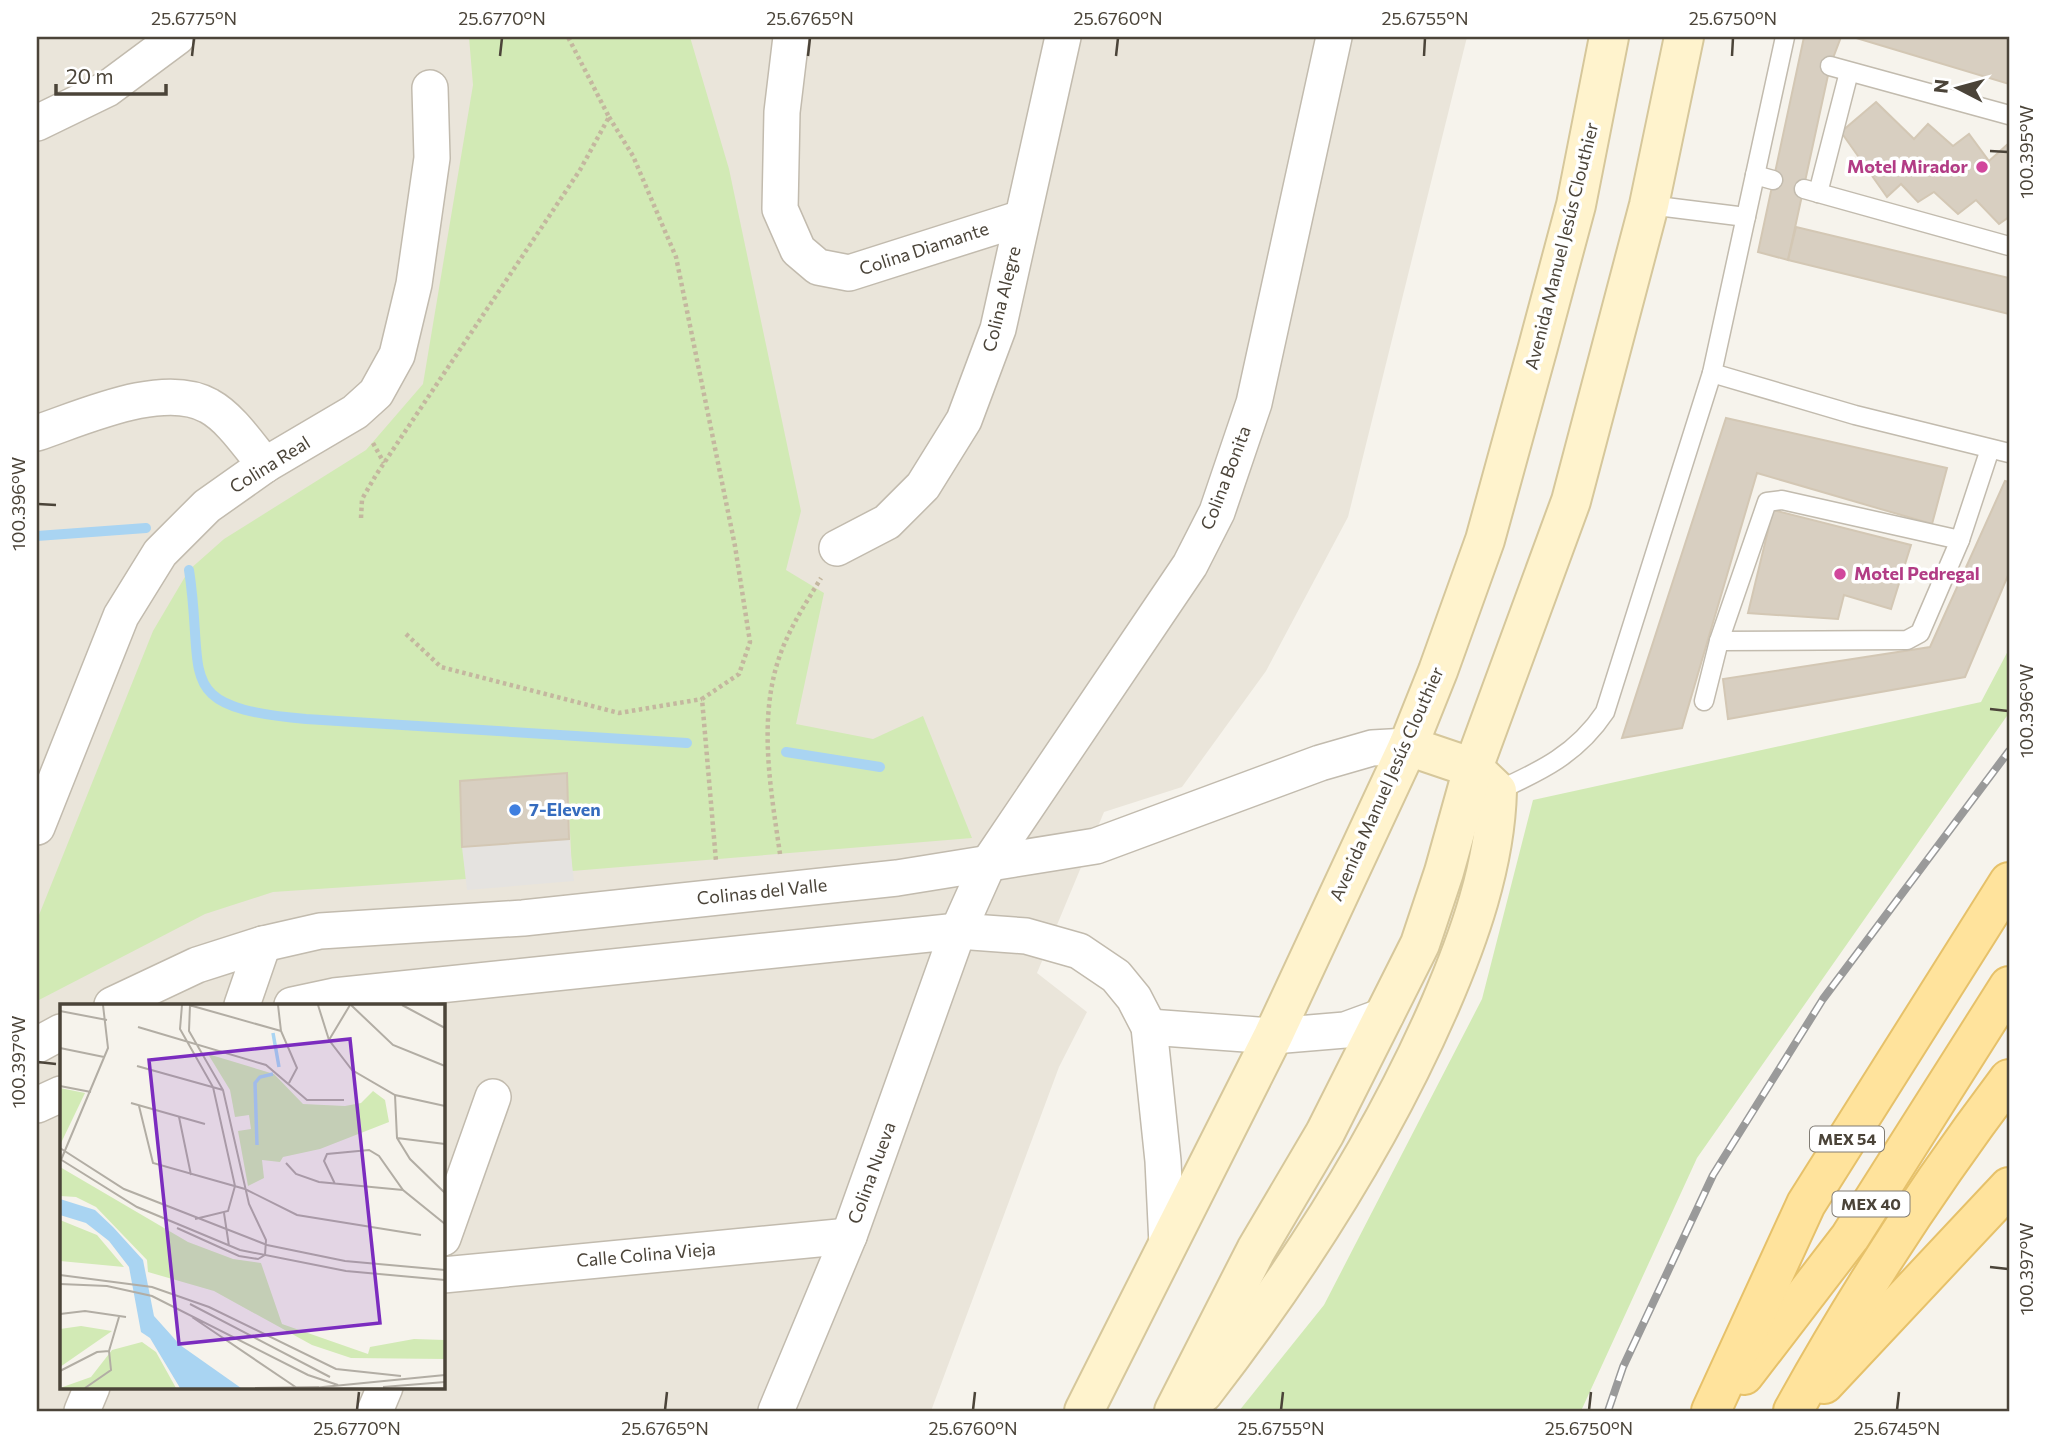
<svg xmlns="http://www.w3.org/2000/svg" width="2046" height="1448" viewBox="0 0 2046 1448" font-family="Commissioner,sans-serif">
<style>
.residential{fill:#eae5da;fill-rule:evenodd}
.green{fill:#d2eab5}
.parking{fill:#e5e3e0}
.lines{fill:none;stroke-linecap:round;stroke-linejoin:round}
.stream{stroke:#a9d4f2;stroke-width:10}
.building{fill:#d8cfc1;stroke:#d3c7b4;stroke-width:2}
.lane-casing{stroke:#c2bbae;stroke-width:21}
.street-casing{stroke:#c2bbae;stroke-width:38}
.secondary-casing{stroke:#d6c79b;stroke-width:42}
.primary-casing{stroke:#e6c16a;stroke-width:42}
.path{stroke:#c4b79f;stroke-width:4.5;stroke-dasharray:3.5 3.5;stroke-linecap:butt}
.lane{stroke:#fff;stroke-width:18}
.street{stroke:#fff;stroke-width:35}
.secondary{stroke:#fff3cd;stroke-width:38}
.primary{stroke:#ffe39c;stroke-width:38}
.rail-casing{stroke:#9a9a9a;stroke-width:8}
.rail{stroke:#fff;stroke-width:5;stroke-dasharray:16;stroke-linecap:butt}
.ticks{fill:none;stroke:#4b4439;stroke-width:2.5}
.hotel-dot{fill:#d1479c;stroke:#fff;stroke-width:2.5}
.shop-dot{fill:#3f7fe0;stroke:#fff;stroke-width:2.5}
.labels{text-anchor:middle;stroke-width:7;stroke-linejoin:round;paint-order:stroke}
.shield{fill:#fff;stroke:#817c74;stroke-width:2}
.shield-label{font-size:16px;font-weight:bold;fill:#4b4439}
.hotel-label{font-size:18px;font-weight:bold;fill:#b23c85;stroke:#fff;text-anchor:end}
.street-label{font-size:18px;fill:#4b4439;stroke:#fff}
.shop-label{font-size:18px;font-weight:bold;fill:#366cbe;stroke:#fff;text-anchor:start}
.inset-river{fill:none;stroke:#a9d4f2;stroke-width:3.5}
.inset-road{fill:none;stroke:#b2ada4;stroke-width:2}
.view{fill:#7b2cbf;fill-opacity:0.15;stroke:#7b2cbf;stroke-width:3.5}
.inset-edge{fill:none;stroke:#4b4439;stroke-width:3.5}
.neatline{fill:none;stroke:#4b4439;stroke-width:2.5}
.ticks-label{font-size:18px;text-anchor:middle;fill:#4b4439}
</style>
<rect width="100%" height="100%" fill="#f6f3ec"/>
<path class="residential" d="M37,37H1467L1348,517L1266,671L1182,787L1104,812L1037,973L1087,1012L1059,1067L931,1411H37ZM61,1005H443V1387H61Z"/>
<g class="green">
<path d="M469,37H690L729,169L801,511L786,570L824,593L796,724L873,739L923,716L972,838L572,871L567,773L461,781L466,879L273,892L205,914L37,1001V920L153,631L189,570L224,539L366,450L423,384L473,85Z"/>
<path d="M2009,649V713L1697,1158L1581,1411H1239L1324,1305L1482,999L1533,800L1981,702Z"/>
</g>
<path class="parking" d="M569,839L574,881L467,890L462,847Z"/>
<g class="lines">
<g class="stream">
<path d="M37,536L146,528"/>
<path d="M189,570C206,680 170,707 306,719L687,743"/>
<path d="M786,752L880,767"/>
</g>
</g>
<g class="building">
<path d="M1804,37H1841L1830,66L1788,260L1758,252Z"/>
<path d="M1853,37H2009V84Z"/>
<path d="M1876,102L1914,139L1928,124L1953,146L1969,134L1989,161L2009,143V217L1999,224L1976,200L1958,214L1934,192L1918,202L1901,184L1887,197L1841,132Z"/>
<path d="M1796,227L2009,278V314L1788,260Z"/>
<path d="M1726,418L1947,468L1932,524L1757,473L1682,728L1622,738Z"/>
<path d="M2005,481L2009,482V573L1965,677L1728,719L1723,679L1930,647Z"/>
<path d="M1773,510L1911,545L1891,609L1844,595L1838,619L1748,613Z"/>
<path d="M567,773L569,839L462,847L460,781Z"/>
</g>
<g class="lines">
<g class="lane-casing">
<g id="lane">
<path d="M1830,66L2009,115"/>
<path d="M1755,175L1773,180"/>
<path d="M1804,189L2009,246"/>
<path d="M1818,193L1849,72"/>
<path d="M1649,205L1746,217"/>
<path d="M1712,373L1855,415L2009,453"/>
<path d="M1719,641L1907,640L1920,633L1960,540L1990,449"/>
<path d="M1704,701L1719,641L1767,502L1782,500L1960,540"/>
<path d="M1497,791C1541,771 1577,754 1605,712L1712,373L1785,37"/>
</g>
</g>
<g class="street-casing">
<g id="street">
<path d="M791,37L782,112L780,209L798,250L818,267L849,273L1022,218"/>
<path d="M37,123L107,89L177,37"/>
<path d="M37,433C82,418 164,380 209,406C231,418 249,446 265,465"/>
<path d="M837,548L887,522L923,486L964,420L998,329L1063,37"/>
<path d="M37,827L121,616L160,553L207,506L265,465L355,412L376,393L397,355L414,284L432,158L430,88"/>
<path d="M112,1005L197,965L263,944L320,931L523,918L897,878L1096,846L1320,763L1372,748L1408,746"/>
<path d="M242,1005L263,944"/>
<path d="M292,1005L334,996L958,931L1026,936L1079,951L1116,976L1134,998L1149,1027L1163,1161L1167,1245"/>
<path d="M1149,1027L1273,1036L1345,1030L1386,1015"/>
<path d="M37,1045L61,1032"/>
<path d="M37,1105L61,1094"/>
<path d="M443,1238L493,1097"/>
<path d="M443,1275L849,1236"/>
<path d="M82,1411L92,1387"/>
<path d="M375,1411L385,1387"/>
<path d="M776,1411L849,1236L958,931L988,864L1190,565L1217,512L1254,403L1334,37"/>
</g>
</g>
<g class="secondary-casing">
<g id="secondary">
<path d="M1203,1393C1296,1273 1379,1145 1440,1005C1469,938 1495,865 1497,791L1473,768L1408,746"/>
<path d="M1084,1411L1273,1036L1408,746L1438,671L1485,540L1538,347L1576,205L1609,37"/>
<path d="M1174,1411L1256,1250L1325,1133L1420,944L1444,872L1473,768L1571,501L1649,205L1684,37"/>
</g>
</g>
<g class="primary-casing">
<g id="primary">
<path d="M1744,1375L1850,1237L2009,986"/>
<path d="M1824,1384L2009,1187"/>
<path d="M1711,1411L1806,1204L2009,882"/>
<path d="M1793,1411C1857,1295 1929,1185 2009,1079"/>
</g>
</g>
<g class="path">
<path d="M609,117L633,156L676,257L735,546L750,642L739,674L702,699L716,861"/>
<path d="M373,443L384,463"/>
<path d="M361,518L362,499L376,475L580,170L609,117L568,37"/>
<path d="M406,634L441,667L619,713L702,699"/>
<path d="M780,854C770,784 755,706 787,638C796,618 809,598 821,578"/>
</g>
<use href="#lane" class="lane"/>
<use href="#street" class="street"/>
<use href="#secondary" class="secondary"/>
<use href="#primary" class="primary"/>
<g class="rail-casing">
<path id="rail" d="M1608,1411L1623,1367L1713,1175L1823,999L2009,751"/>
</g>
<use href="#rail" class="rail"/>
</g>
<path class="ticks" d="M192,56L194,38M500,56L502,38M808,56L810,38M1116,56L1118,38M1424,56L1425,38M1732,56L1733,38M1990,151L2008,152M38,504L56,505M1990,709L2008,711M38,1062L56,1064M1990,1267L2008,1269M357,1410L359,1392M665,1410L667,1392M973,1410L975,1392M1281,1410L1283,1392M1589,1410L1591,1392M1897,1410L1899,1392"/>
<g class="hotel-dot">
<circle cx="1982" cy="167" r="7"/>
<circle cx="1840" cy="574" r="7"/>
</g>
<circle class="shop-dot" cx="515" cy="810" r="7"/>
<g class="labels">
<g class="shield">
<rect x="1810" y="1126.5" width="74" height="25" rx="5"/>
<rect x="1832.5" y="1191.5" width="77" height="25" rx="5"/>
</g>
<g class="shield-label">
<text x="1847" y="1145">MEX 54</text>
<text x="1871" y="1210">MEX 40</text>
</g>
<g class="hotel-label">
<text x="1968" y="173">Motel Mirador</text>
<text x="1854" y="580" text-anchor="start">Motel Pedregal</text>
</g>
<g class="street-label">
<text transform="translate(1562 246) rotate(-76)" y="6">Avenida Manuel Jesús Clouthier</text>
<text transform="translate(924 249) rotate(-18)" y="6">Colina Diamante</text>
<text transform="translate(1002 299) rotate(-76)" y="6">Colina Alegre</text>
<text transform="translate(270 465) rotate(-32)" y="6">Colina Real</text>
<text transform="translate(1226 478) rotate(-69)" y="6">Colina Bonita</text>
<text transform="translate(1387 784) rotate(-66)" y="6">Avenida Manuel Jesús Clouthier</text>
<text transform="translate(762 892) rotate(-6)" y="6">Colinas del Valle</text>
<text transform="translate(872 1173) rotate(-70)" y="6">Colina Nueva</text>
<text transform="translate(646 1255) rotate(-5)" y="6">Calle Colina Vieja</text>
</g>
<g class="shop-label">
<text x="529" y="816">7-Eleven</text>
</g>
</g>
<g transform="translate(60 1004)">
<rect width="385" height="385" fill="#f6f3ec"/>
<path d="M148,50L214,70L243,100L285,102L301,99L313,87L325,96L329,118L260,145L223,153L220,158L202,156L204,174L188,182L178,127L191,125L189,111L175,113L170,86ZM0,84L25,89L1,139H0ZM0,163L128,238L173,255L201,259L222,320L308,350L310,343L354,335L385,336V355L291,354L252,341L154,287L88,268L87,256L36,203L16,193L0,192ZM0,216L37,231L64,263L0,257ZM21,322L52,327L0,363V325ZM82,338L96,348L116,384H0L31,373L52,346Z" fill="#d2eab5"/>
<path d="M0,195L35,206L53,223L83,256L94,312L120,341L181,384H120L90,334L81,328L69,263L49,237L26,219L0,211Z" fill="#a9d4f2"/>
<path class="inset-river" d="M213,29L219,63M197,141L195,79L200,73L213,70"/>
<path class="inset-road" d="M122,1L120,25L153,83L175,182L168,207L135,215M129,1L221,27M130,1L129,27L163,86L189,200L206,236L205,251M218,1L221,27L237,64L229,79M258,1L269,36L292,66L335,91L385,102M291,1L333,41L385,62M342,1L385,24M0,7L47,16M78,23L206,61L247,96H284M269,36L290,1M0,44L44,53M77,62L163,86M0,82L31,88M335,91L337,134L350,155L385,189M71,99L145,120M79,102L93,159L185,185L237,211L361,231M119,113L131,171M337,134L385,140M0,144L64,185L207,241L285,257L385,266M0,155L77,203L180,246L286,267L385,276M1,156L48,44L43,1M226,159L236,170L259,178L343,186M275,180L264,157L267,150L309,146L319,152L343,186L385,220M164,209L169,242M117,224L179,252L198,255L205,251M0,271L92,283L149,303L276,365L341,372M0,280L47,282L92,292L248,371L278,381M130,300L270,373M0,310L25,307L66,313M132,313L237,384M49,347L59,313M0,367L37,348L49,347M323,383L385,378M25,384L51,366L49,347M195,384L259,383M253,384L385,371"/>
<path class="view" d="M290,35L320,319L119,340L89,56Z"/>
<rect width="385" height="385" class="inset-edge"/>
</g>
<rect width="2046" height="1448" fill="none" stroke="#ffffff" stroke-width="77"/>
<g transform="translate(1958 88) rotate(276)" stroke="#ffffff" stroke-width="5" paint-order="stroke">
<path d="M0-5L12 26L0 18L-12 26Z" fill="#4b4439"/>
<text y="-10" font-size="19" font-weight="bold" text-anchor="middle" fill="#4b4439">N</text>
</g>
<path d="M56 84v10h110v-10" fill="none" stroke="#4b4439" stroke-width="3.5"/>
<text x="66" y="84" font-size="21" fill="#4b4439" stroke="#ffffff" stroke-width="5" paint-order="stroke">20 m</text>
<rect x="38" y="38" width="1970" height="1372" class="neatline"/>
<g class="ticks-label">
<text x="194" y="25">25.6775°N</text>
<text x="502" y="25">25.6770°N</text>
<text x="810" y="25">25.6765°N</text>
<text x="1118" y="25">25.6760°N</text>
<text x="1425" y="25">25.6755°N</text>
<text x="1733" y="25">25.6750°N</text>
<text transform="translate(2027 152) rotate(-90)" y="6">100.395°W</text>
<text transform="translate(19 504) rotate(-90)" y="6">100.396°W</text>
<text transform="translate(2027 711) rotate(-90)" y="6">100.396°W</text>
<text transform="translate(19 1062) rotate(-90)" y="6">100.397°W</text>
<text transform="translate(2027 1269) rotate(-90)" y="6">100.397°W</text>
<text x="357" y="1435">25.6770°N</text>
<text x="665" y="1435">25.6765°N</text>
<text x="973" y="1435">25.6760°N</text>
<text x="1281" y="1435">25.6755°N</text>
<text x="1589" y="1435">25.6750°N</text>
<text x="1897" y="1435">25.6745°N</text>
</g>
</svg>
